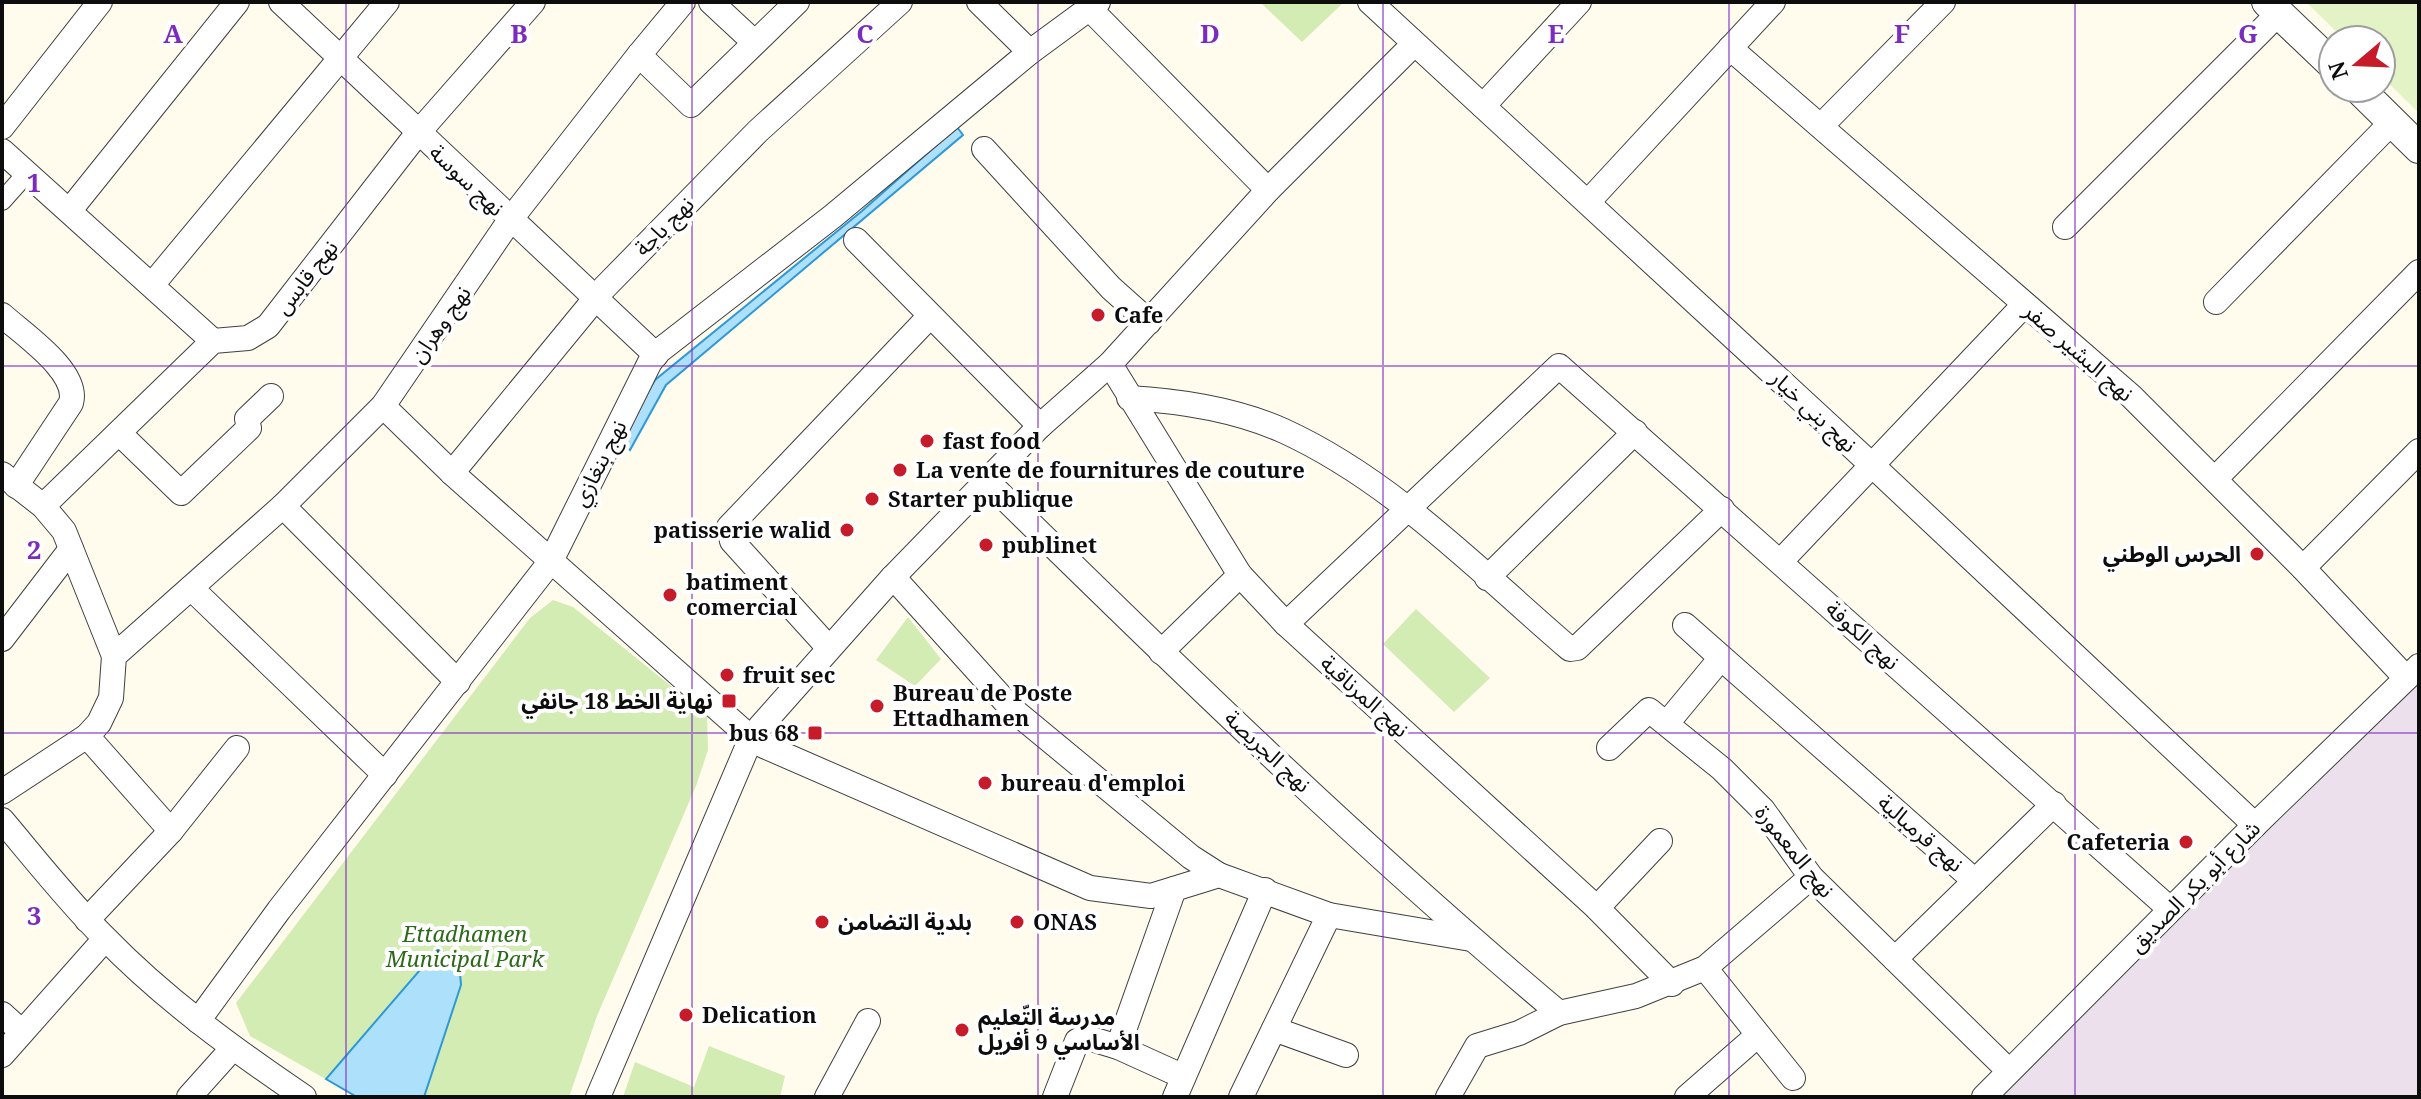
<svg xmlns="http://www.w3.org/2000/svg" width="2421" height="1099" viewBox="0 0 2421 1099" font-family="'Noto Serif','Noto Sans Arabic',serif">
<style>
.industrial{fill:#ebe0ec}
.green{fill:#d3ecb4}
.pitch{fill:#e4f3c6}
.water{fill:#ade0fa;stroke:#2f98d6;stroke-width:2}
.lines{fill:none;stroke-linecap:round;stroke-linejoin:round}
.pedestrian-casing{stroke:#404040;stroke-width:20}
.minor-casing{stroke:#404040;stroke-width:26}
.tertiary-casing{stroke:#404040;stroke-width:32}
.pedestrian{stroke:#fff;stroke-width:18}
.minor{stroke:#fff;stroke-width:24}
.tertiary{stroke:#fff;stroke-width:30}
.grid{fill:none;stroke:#7b2cbf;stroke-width:2;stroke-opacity:0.55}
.poi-dot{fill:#c61b28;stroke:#fff;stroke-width:3}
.labels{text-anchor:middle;stroke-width:8;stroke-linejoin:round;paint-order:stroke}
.street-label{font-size:22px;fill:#0d0d0d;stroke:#fff}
.poi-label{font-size:22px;font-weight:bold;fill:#0d0d0d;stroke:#fff;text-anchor:start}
.park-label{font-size:22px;font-style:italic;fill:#2c6919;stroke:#fff}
.grid-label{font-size:26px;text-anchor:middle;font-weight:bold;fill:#7b2cbf;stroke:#fff;stroke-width:8;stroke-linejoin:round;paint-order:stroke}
</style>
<rect width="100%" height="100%" fill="#fffbed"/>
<path class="industrial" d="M2419,670V1097H1993Z"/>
<g class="green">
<path d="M1260,2H1344L1302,42Z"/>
<path d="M553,600L573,607L707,715L708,750L696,786L597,1016L569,1097H357L250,1036L236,1003L530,618Z"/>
<path d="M1416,609L1490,678L1454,712L1383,644Z"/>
<path d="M908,617L941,659L915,686L876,660Z"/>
<path d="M709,1046L785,1076L780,1097H623L635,1062L694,1087Z"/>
</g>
<path class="pitch" d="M2306,2H2419V113L2381,76V40H2345Z"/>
<g class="water">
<path d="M957,127L963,135L666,385L630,450L618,442L655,380L862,211Z"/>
<path d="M438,949L459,961L461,985L424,1097H357L326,1079Z"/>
</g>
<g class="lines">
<g class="pedestrian-casing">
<path id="pedestrian" d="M2,201L27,173"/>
</g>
<g class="minor-casing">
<g id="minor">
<path d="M281,2L656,355"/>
<path d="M711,2L754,42"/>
<path d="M979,2L1030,52"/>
<path d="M1370,2L1874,467L2255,825"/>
<path d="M1090,9L1268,190"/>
<path d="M1730,48L2131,396L2303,568L2406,678"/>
<path d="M639,55L683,2"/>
<path d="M1483,106L1579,2"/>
<path d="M1821,126L1943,2"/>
<path d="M2,127L100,2"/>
<path d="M984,149L1111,288L1149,322"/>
<path d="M2,151L213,341"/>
<path d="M1588,202L1773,2"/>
<path d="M70,210L237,2"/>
<path d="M2065,227L2279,13"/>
<path d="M856,240L1040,426"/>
<path d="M152,285L387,2"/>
<path d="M2216,302L2392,122"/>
<path d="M2,315C24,335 80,372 71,403L16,486"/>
<path d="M1110,364L1240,575L1286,624L1597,908L1672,984"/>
<path d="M1129,398C1182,401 1235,409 1284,431C1393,481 1480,572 1570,649L1577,648L1722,509"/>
<path d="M383,406L452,473L743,731"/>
<path d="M119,433L181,493L249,428L247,419L271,396"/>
<path d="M452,473L604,288L758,131L900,2"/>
<path d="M2,474L43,506L64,531L114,656"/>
<path d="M2215,479L2419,272"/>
<path d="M986,480C1172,663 1359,845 1559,1013"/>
<path d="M43,506L213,341L248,338L268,326L417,134L533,2"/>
<path d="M283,506L458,682"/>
<path d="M1781,561L2024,305"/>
<path d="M2303,568L2419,451"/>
<path d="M893,577L1012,709L1191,857L1219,875"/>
<path d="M1487,578L1635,432"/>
<path d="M191,588L385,775"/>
<path d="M1286,624L1559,366L2170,909"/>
<path d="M1685,625L1975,881L1721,658Z"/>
<path d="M2,639L71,549"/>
<path d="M828,647L732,541L729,527L930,316"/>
<path d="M1161,652L1240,575"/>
<path d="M1668,722L1721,658"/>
<path d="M759,728L893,577L1040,426L1110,364L1268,190L1413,45"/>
<path d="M87,736L171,831"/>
<path d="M764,746L1090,888L1151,896L1219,875L1329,915L1471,939"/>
<path d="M1609,748L1649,710L1722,769L1763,810L1811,877L2009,1071"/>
<path d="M2,792L87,736L99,723L111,698L114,656L283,506L383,406L510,220L639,55L691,105L797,2"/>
<path d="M2,820C35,859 67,900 103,936C163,998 233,1049 304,1097"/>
<path d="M1597,908L1660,841"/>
<path d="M87,920L171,831L237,748"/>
<path d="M1895,959L2054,804"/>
<path d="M1705,968L1793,1078"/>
<path d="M2,1014L22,1032"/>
<path d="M198,1021L279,910L551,561L650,362L659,351L833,216L1030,52L1098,2"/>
<path d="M1274,1029L1346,1055"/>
<path d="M1118,1047L1174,889"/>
<path d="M2,1055L105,939"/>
<path d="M189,1097L232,1049"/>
<path d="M598,1097L746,750"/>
<path d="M827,1097L868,1021"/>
<path d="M1055,1097L1077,1041L1085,1037L1118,1047L1182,1076"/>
<path d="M1175,1097L1265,890"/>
<path d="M1241,1097L1329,915"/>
<path d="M1448,1097L1477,1046L1519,1033L1559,1013L1636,996L1705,968L1811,877"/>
<path d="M1687,1097L1758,1035"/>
<path d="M1984,1097L2255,825L2419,666"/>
</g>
</g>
<g class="tertiary-casing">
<g id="tertiary">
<path d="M2267,2L2333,65"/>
<path d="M2358,88L2419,148"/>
</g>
</g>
<use href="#pedestrian" class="pedestrian"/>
<use href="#minor" class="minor"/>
<use href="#tertiary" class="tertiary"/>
</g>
<path class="grid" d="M346,2V1097M692,2V1097M1038,2V1097M1383,2V1097M1729,2V1097M2075,2V1097M2,366H2419M2,733H2419"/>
<g class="poi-dot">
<circle cx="1098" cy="315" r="8"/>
<circle cx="927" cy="441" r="8"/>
<circle cx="900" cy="470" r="8"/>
<circle cx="872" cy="499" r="8"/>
<circle cx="847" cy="530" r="8"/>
<circle cx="986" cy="545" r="8"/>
<circle cx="2257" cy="554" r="8"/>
<circle cx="670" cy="595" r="8"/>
<circle cx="727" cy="675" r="8"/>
<rect x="721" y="693" width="16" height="16" rx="4"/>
<circle cx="877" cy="706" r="8"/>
<rect x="807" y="725" width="16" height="16" rx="4"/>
<circle cx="985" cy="783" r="8"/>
<circle cx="2186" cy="842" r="8"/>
<circle cx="822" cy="922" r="8"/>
<circle cx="1017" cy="922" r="8"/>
<circle cx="686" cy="1015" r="8"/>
<circle cx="962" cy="1030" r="8"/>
</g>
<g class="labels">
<g class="street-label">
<text transform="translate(467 180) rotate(43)" y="8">نهج سوسة</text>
<text transform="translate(664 226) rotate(-45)" y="8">نهج باجة</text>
<text transform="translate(306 277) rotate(-52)" y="8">نهج قابس</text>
<text transform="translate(440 324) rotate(-55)" y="8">نهج وهران</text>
<text transform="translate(2079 352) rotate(41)" y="8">نهج البشير صفر</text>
<text transform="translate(1814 411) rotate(43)" y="8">نهج بني خيار</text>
<text transform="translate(599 463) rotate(-63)" y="8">نهج بنغازي</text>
<text transform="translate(1863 635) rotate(42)" y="8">نهج الكوفة</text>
<text transform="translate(1365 696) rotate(42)" y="8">نهج المرناقية</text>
<text transform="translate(1268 751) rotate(43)" y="8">نهج الجريصة</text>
<text transform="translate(1921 833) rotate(41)" y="8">نهج قرمبالية</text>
<text transform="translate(1795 851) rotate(51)" y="8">نهج المعمورة</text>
<text transform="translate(2194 886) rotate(-45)" y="8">شارع أبو بكر الصديق</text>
</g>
<g class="poi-label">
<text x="1114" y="323">Cafe</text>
<text x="943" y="449">fast food</text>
<text x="916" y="478">La vente de fournitures de couture</text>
<text x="888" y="507">Starter publique</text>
<text x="831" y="538" text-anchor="end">patisserie walid</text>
<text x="1002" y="553">publinet</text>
<text x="2241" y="562" text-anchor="end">الحرس الوطني</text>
<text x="686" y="590">batiment<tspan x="686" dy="25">comercial</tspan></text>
<text x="743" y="683">fruit sec</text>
<text x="893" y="701">Bureau de Poste<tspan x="893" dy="25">Ettadhamen</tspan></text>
<text x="713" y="709" text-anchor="end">نهاية الخط 18 جانفي</text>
<text x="799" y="741" text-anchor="end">bus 68</text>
<text x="1001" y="791">bureau d'emploi</text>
<text x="2170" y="850" text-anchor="end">Cafeteria</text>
<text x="838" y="930">بلدية التضامن</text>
<text x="1033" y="930">ONAS</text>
<text x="702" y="1023">Delication</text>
<text x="978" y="1025">مدرسة التّعليم<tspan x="978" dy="25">الأساسي 9 أفريل</tspan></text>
</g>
<g class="park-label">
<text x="465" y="942">Ettadhamen<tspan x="465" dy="25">Municipal Park</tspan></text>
</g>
</g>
<g class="grid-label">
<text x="173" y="43">A</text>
<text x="519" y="43">B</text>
<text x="865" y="43">C</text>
<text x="1210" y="43">D</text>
<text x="1556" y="43">E</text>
<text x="1902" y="43">F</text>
<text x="2248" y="43">G</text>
<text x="34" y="192">1</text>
<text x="34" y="559">2</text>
<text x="34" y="925">3</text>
</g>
<rect width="2421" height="1099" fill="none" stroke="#0d0d0d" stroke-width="8"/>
<g transform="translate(2357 64) rotate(251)"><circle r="38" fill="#ffffff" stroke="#9e9e9e" stroke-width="2"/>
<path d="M0-6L14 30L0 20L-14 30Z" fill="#c61b28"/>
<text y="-12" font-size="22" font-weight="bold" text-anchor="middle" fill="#0d0d0d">N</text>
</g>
</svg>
